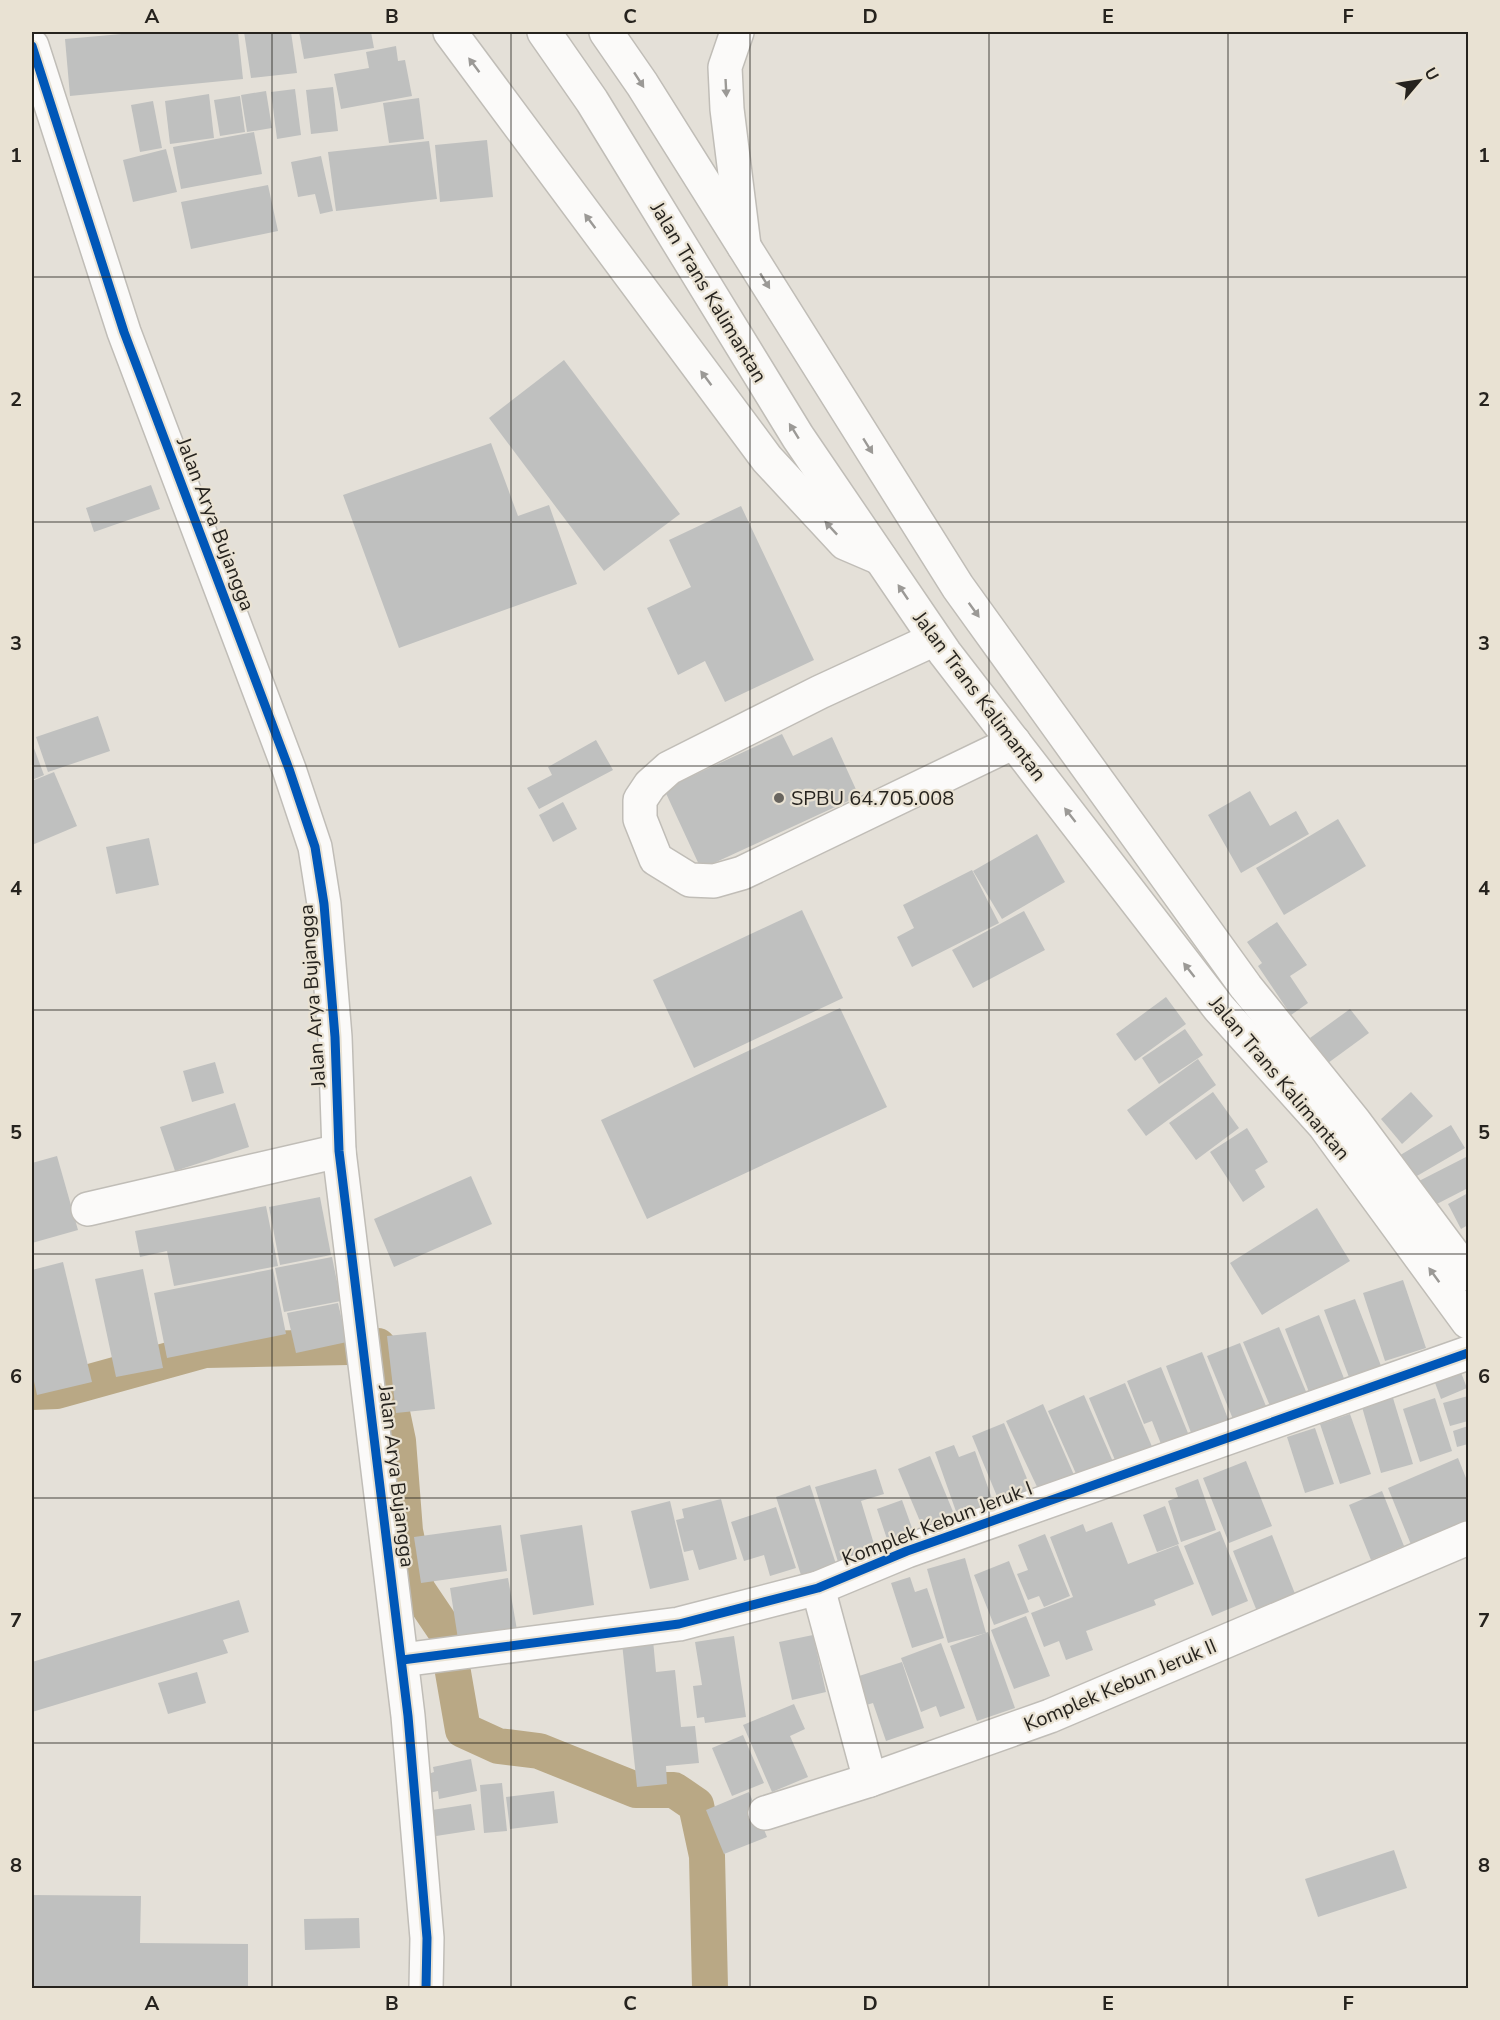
<svg xmlns="http://www.w3.org/2000/svg" width="1500" height="2020" viewBox="0 0 1500 2020" font-family="'Nunito Sans',sans-serif">
<style>
.lines{fill:none;stroke-linecap:round;stroke-linejoin:round}
.canal{stroke:#b9a885;stroke-width:36}
.building{fill:#bfc0bf}
.minor-casing{stroke:#c0bdb7;stroke-width:36}
.major-casing{stroke:#c0bdb7;stroke-width:36}
.highway-casing{stroke:#c0bdb7;stroke-width:36}
.minor{stroke:#fbfaf9;stroke-width:33}
.major{stroke:#fbfaf9;stroke-width:33}
.highway{stroke:#fbfaf9;stroke-width:33}
.cycleway-casing{stroke:#e9e2d3;stroke-width:13}
.cycleway{stroke:#0057b8;stroke-width:9}
.oneway{fill:#9b9996}
.grid{fill:none;stroke:#26231e;stroke-width:1.5;stroke-opacity:0.55}
.poi-dot{fill:#68655f;stroke:#e9e2d3;stroke-width:2}
.labels{text-anchor:middle;stroke-width:4.5;stroke-linejoin:round;paint-order:stroke}
.street-label{font-size:20px;fill:#26231e;stroke:#e9e2d3}
.poi-label{font-size:20px;fill:#26231e;stroke:#e9e2d3;text-anchor:start}
.neatline{fill:none;stroke:#26231e;stroke-width:2}
.grid-label{font-size:20px;text-anchor:middle;font-weight:bold;fill:#26231e}
</style>
<rect width="100%" height="100%" fill="#e4e0d8"/>
<g class="lines">
<g class="canal">
<path d="M378,1346L398,1441L405,1531L417,1589L446,1632L463,1730L498,1746L539,1751L636,1790H674L696,1805L707,1856L710,1988"/>
<path d="M32,1392L57,1391L205,1350L348,1347"/>
</g>
</g>
<g class="building">
<path d="M144,32H238L243,79L70,96L65,39Z"/>
<path d="M244,32H291L297,73L251,78Z"/>
<path d="M299,32H371L374,48L304,59Z"/>
<path d="M396,46L398,61L405,60L412,96L341,109L334,74L369,68L366,52Z"/>
<path d="M333,87L338,131L311,134L306,90Z"/>
<path d="M295,89L301,135L277,139L271,92Z"/>
<path d="M266,91L272,128L247,132L241,95Z"/>
<path d="M209,94L214,138L170,144L165,101Z"/>
<path d="M240,96L245,132L220,136L214,100Z"/>
<path d="M419,98L424,139L389,143L383,103Z"/>
<path d="M153,101L162,148L140,152L131,105Z"/>
<path d="M254,132L262,174L181,189L173,147Z"/>
<path d="M487,140L493,197L440,202L435,145Z"/>
<path d="M429,141L437,199L336,211L328,152Z"/>
<path d="M166,149L177,192L133,202L123,160Z"/>
<path d="M321,156L333,211L320,214L315,194L298,197L291,162Z"/>
<path d="M268,185L278,231L191,249L181,202Z"/>
<path d="M564,360L680,514L604,571L489,418Z"/>
<path d="M491,443L518,516L549,505L577,584L399,648L343,495Z"/>
<path d="M151,485L160,509L94,532L86,508Z"/>
<path d="M741,506L814,660L725,702L705,661L678,675L647,608L691,587L669,540Z"/>
<path d="M98,716L110,751L48,772L36,737Z"/>
<path d="M782,734L793,756L832,737L859,796L701,869L664,789Z"/>
<path d="M596,740L613,770L539,809L527,788L552,775L548,767Z"/>
<path d="M32,743L44,775L32,780Z"/>
<path d="M54,772L77,826L32,845V781Z"/>
<path d="M1250,791L1270,826L1296,811L1309,834L1241,873L1208,815Z"/>
<path d="M563,802L577,829L553,842L539,815Z"/>
<path d="M1338,819L1366,866L1284,915L1256,868Z"/>
<path d="M1037,834L1065,882L1002,919L973,871Z"/>
<path d="M149,838L159,885L116,894L106,847Z"/>
<path d="M972,870L999,923L912,967L897,937L914,928L903,905Z"/>
<path d="M802,910L843,998L694,1068L653,980Z"/>
<path d="M1024,911L1045,950L973,988L952,950Z"/>
<path d="M1277,922L1307,965L1290,976L1308,1003L1291,1015L1258,966L1262,963L1247,942Z"/>
<path d="M1166,997L1186,1024L1135,1061L1116,1034Z"/>
<path d="M840,1008L887,1107L647,1219L601,1120Z"/>
<path d="M1350,1009L1369,1033L1328,1063L1310,1038Z"/>
<path d="M1185,1029L1203,1055L1159,1084L1142,1058Z"/>
<path d="M1198,1059L1216,1085L1146,1136L1127,1110Z"/>
<path d="M215,1062L224,1093L192,1102L183,1071Z"/>
<path d="M1213,1092L1239,1128L1196,1160L1169,1123Z"/>
<path d="M1411,1092L1433,1116L1402,1144L1381,1119Z"/>
<path d="M235,1103L249,1147L175,1171L160,1127Z"/>
<path d="M1451,1125L1465,1148L1410,1180L1397,1157Z"/>
<path d="M1247,1128L1268,1162L1255,1170L1265,1187L1243,1202L1210,1152Z"/>
<path d="M57,1156L78,1230L32,1243V1163Z"/>
<path d="M1468,1156V1188L1431,1207L1417,1182Z"/>
<path d="M471,1176L492,1224L394,1267L374,1219Z"/>
<path d="M1468,1193V1225L1461,1229L1448,1204Z"/>
<path d="M320,1197L331,1255L280,1265L269,1207Z"/>
<path d="M266,1206L278,1266L174,1286L167,1251L140,1257L135,1231Z"/>
<path d="M1317,1208L1350,1261L1262,1315L1230,1263Z"/>
<path d="M332,1257L341,1301L284,1312L275,1268Z"/>
<path d="M63,1262L92,1382L37,1395L32,1372V1270Z"/>
<path d="M143,1269L163,1368L116,1377L95,1279Z"/>
<path d="M273,1269L286,1334L167,1358L154,1293Z"/>
<path d="M1403,1280L1426,1348L1385,1361L1363,1293Z"/>
<path d="M1355,1299L1385,1376L1353,1388L1324,1310Z"/>
<path d="M338,1303L347,1342L296,1353L287,1313Z"/>
<path d="M1319,1315L1347,1386L1312,1400L1285,1329Z"/>
<path d="M1279,1327L1310,1401L1270,1406L1243,1342Z"/>
<path d="M426,1332L435,1409L396,1413L387,1336Z"/>
<path d="M1240,1343L1268,1411L1235,1424L1207,1356Z"/>
<path d="M1202,1352L1230,1424L1193,1438L1166,1366Z"/>
<path d="M1161,1367L1190,1438L1163,1449L1152,1421L1144,1424L1127,1381Z"/>
<path d="M1460,1370L1467,1388L1441,1399L1434,1380Z"/>
<path d="M1125,1383L1156,1456L1120,1472L1089,1398Z"/>
<path d="M1084,1395L1114,1464L1082,1487L1048,1411Z"/>
<path d="M1468,1396V1421L1450,1426L1443,1403Z"/>
<path d="M1393,1398L1413,1464L1381,1473L1362,1407Z"/>
<path d="M1435,1398L1452,1451L1420,1462L1403,1409Z"/>
<path d="M1043,1404L1074,1475L1039,1491L1006,1421Z"/>
<path d="M1350,1414L1371,1474L1340,1484L1320,1424Z"/>
<path d="M1004,1423L1033,1493L1001,1506L972,1436Z"/>
<path d="M1468,1426V1444L1457,1447L1453,1431Z"/>
<path d="M1315,1428L1334,1484L1305,1493L1287,1437Z"/>
<path d="M954,1445L959,1457L975,1451L995,1507L959,1520L935,1452Z"/>
<path d="M930,1456L954,1514L922,1526L898,1469Z"/>
<path d="M1458,1458L1468,1483V1523L1412,1547L1388,1488Z"/>
<path d="M1246,1461L1272,1526L1229,1543L1203,1478Z"/>
<path d="M876,1469L884,1494L861,1501L877,1554L839,1565L815,1487Z"/>
<path d="M1198,1479L1216,1530L1181,1542L1168,1501L1178,1497L1175,1488Z"/>
<path d="M810,1485L836,1564L801,1575L776,1497Z"/>
<path d="M1382,1491L1404,1546L1371,1560L1349,1505Z"/>
<path d="M721,1499L737,1559L699,1570L693,1550L684,1552L676,1520L684,1518L682,1509Z"/>
<path d="M902,1500L916,1539L890,1548L877,1509Z"/>
<path d="M670,1501L689,1580L650,1589L631,1511Z"/>
<path d="M1165,1506L1179,1544L1157,1552L1143,1515Z"/>
<path d="M776,1507L796,1568L770,1576L764,1555L744,1561L731,1522Z"/>
<path d="M1112,1522L1128,1564L1178,1545L1194,1584L1154,1600L1156,1605L1086,1631L1093,1650L1066,1660L1059,1641L1044,1647L1031,1613L1073,1597L1050,1537L1083,1524L1086,1532Z"/>
<path d="M501,1525L507,1571L421,1583L414,1537Z"/>
<path d="M582,1525L594,1605L533,1615L520,1535Z"/>
<path d="M1220,1531L1248,1601L1212,1616L1184,1546Z"/>
<path d="M1045,1534L1070,1596L1044,1607L1039,1596L1028,1600L1017,1574L1028,1570L1018,1545Z"/>
<path d="M1272,1535L1299,1604L1260,1619L1233,1551Z"/>
<path d="M965,1558L986,1633L948,1643L927,1569Z"/>
<path d="M1009,1561L1029,1612L994,1625L974,1575Z"/>
<path d="M910,1577L915,1592L927,1588L944,1638L912,1648L891,1583Z"/>
<path d="M508,1578L517,1630L458,1639L450,1588Z"/>
<path d="M239,1600L249,1632L223,1640L228,1653L32,1712V1662Z"/>
<path d="M1026,1616L1050,1676L1014,1689L991,1630Z"/>
<path d="M988,1632L1015,1708L977,1721L950,1646Z"/>
<path d="M813,1635L826,1692L792,1700L779,1642Z"/>
<path d="M734,1636L746,1717L705,1723L704,1717L697,1718L693,1686L702,1685L695,1642Z"/>
<path d="M653,1640L656,1672L675,1670L681,1727L695,1726L699,1763L666,1766L667,1784L637,1787L622,1643Z"/>
<path d="M941,1643L965,1708L940,1717L936,1706L921,1712L901,1658Z"/>
<path d="M902,1662L924,1728L886,1741L873,1703L863,1706L853,1678Z"/>
<path d="M197,1672L206,1703L168,1714L158,1683Z"/>
<path d="M794,1704L805,1729L790,1736L808,1777L772,1792L743,1725Z"/>
<path d="M743,1735L764,1783L732,1796L712,1748Z"/>
<path d="M471,1759L477,1791L439,1799L438,1791L429,1793L425,1775L434,1772L433,1767Z"/>
<path d="M502,1783L507,1831L484,1833L480,1785Z"/>
<path d="M554,1791L558,1823L510,1829L506,1797Z"/>
<path d="M749,1792L767,1837L724,1854L706,1810Z"/>
<path d="M471,1804L475,1830L436,1836L432,1810Z"/>
<path d="M1394,1850L1407,1888L1318,1917L1305,1879Z"/>
<path d="M32,1895L141,1896L140,1943L248,1944V1988H32Z"/>
<path d="M359,1918L360,1948L305,1950L304,1919Z"/>
</g>
<g class="lines">
<g class="minor-casing">
<g id="minor">
<path d="M32,46L124,332L289,769L315,847L324,904L335,1037L339,1151L408,1716L427,1938L426,1988"/>
<path d="M935,639L820,692L669,768L650,785L640,800V819L656,859L690,880L714,881L742,873L1014,742"/>
<path d="M88,1209L339,1151"/>
<path d="M818,1588L870,1780"/>
<path d="M402,1660L679,1624L818,1588L907,1551L1468,1353"/>
<path d="M765,1813L870,1780L1050,1716L1468,1538"/>
</g>
</g>
<g class="major-casing">
<g id="major">
<path d="M450,32L767,459L845,543L880,558"/>
<path d="M737,32L725,67L727,109L744,246"/>
</g>
</g>
<g class="highway-casing">
<g id="highway">
<path d="M544,32L592,101L798,437L945,653L1219,1008L1324,1125L1468,1322"/>
<path d="M606,32L642,84L958,587L1246,987L1354,1121L1468,1274"/>
</g>
</g>
<use href="#minor" class="minor"/>
<use href="#major" class="major"/>
<use href="#highway" class="highway"/>
<g class="cycleway-casing">
<g id="cycleway">
<path d="M32,46L124,332L289,769L315,847L324,904L335,1037L339,1151L408,1716L427,1938L426,1988"/>
<path d="M402,1660L679,1624L818,1588L907,1551L1468,1353"/>
</g>
</g>
<use href="#cycleway" class="cycleway"/>
</g>
<defs><path id="oneway-solid" d="M-6-.8H1V-3.2L6.5 0L1 3.2V.8H-6Z" transform="scale(1.5)"/></defs>
<g class="oneway">
<use href="#oneway-solid" transform="translate(474 65) rotate(-127)"/>
<use href="#oneway-solid" transform="translate(639 80) rotate(57)"/>
<use href="#oneway-solid" transform="translate(726 88) rotate(87)"/>
<use href="#oneway-solid" transform="translate(590 221) rotate(-127)"/>
<use href="#oneway-solid" transform="translate(765 281) rotate(58)"/>
<use href="#oneway-solid" transform="translate(706 378) rotate(-127)"/>
<use href="#oneway-solid" transform="translate(794 431) rotate(-122)"/>
<use href="#oneway-solid" transform="translate(868 446) rotate(58)"/>
<use href="#oneway-solid" transform="translate(831 528) rotate(-133)"/>
<use href="#oneway-solid" transform="translate(903 592) rotate(-124)"/>
<use href="#oneway-solid" transform="translate(974 610) rotate(54)"/>
<use href="#oneway-solid" transform="translate(1070 815) rotate(-128)"/>
<use href="#oneway-solid" transform="translate(1189 970) rotate(-128)"/>
<use href="#oneway-solid" transform="translate(1434 1275) rotate(-126)"/>
</g>
<path class="grid" d="M272,32V1988M511,32V1988M750,32V1988M989,32V1988M1228,32V1988M32,277H1468M32,522H1468M32,766H1468M32,1010H1468M32,1254H1468M32,1498H1468M32,1743H1468"/>
<circle class="poi-dot" cx="779" cy="798" r="6"/>
<g class="labels">
<g class="street-label">
<text transform="translate(709 292) rotate(59)" y="7">Jalan Trans Kalimantan</text>
<text transform="translate(216 524) rotate(69)" y="7">Jalan Arya Bujangga</text>
<text transform="translate(980 696) rotate(53)" y="7">Jalan Trans Kalimantan</text>
<text transform="translate(312 996) rotate(-94)" y="7">Jalan Arya Bujangga</text>
<text transform="translate(1280 1078) rotate(50)" y="7">Jalan Trans Kalimantan</text>
<text transform="translate(397 1476) rotate(83)" y="7">Jalan Arya Bujangga</text>
<text transform="translate(937 1523) rotate(-21)" y="7">Komplek Kebun Jeruk I</text>
<text transform="translate(1120 1685) rotate(-23)" y="7">Komplek Kebun Jeruk II</text>
</g>
<g class="poi-label">
<text x="791" y="805">SPBU 64.705.008</text>
</g>
</g>
<rect width="1500" height="2020" fill="none" stroke="#e9e2d3" stroke-width="66"/>
<g transform="translate(1419 81) rotate(61)" stroke="#e9e2d3" stroke-width="4.5" paint-order="stroke">
<path d="M0-4.5L10 22L0 15L-10 22Z" fill="#26231e"/>
<text y="-9" font-size="16" font-weight="bold" text-anchor="middle" fill="#26231e">U</text>
</g>
<rect x="33" y="33" width="1434" height="1954" class="neatline"/>
<g class="grid-label">
<text x="152" y="23">A</text>
<text x="392" y="23">B</text>
<text x="630" y="23">C</text>
<text x="870" y="23">D</text>
<text x="1108" y="23">E</text>
<text x="1348" y="23">F</text>
<text x="16" y="162">1</text>
<text x="1484" y="162">1</text>
<text x="16" y="406">2</text>
<text x="1484" y="406">2</text>
<text x="16" y="650">3</text>
<text x="1484" y="650">3</text>
<text x="16" y="895">4</text>
<text x="1484" y="895">4</text>
<text x="16" y="1139">5</text>
<text x="1484" y="1139">5</text>
<text x="16" y="1383">6</text>
<text x="1484" y="1383">6</text>
<text x="16" y="1627">7</text>
<text x="1484" y="1627">7</text>
<text x="16" y="1872">8</text>
<text x="1484" y="1872">8</text>
<text x="152" y="2010">A</text>
<text x="392" y="2010">B</text>
<text x="630" y="2010">C</text>
<text x="870" y="2010">D</text>
<text x="1108" y="2010">E</text>
<text x="1348" y="2010">F</text>
</g>
</svg>
